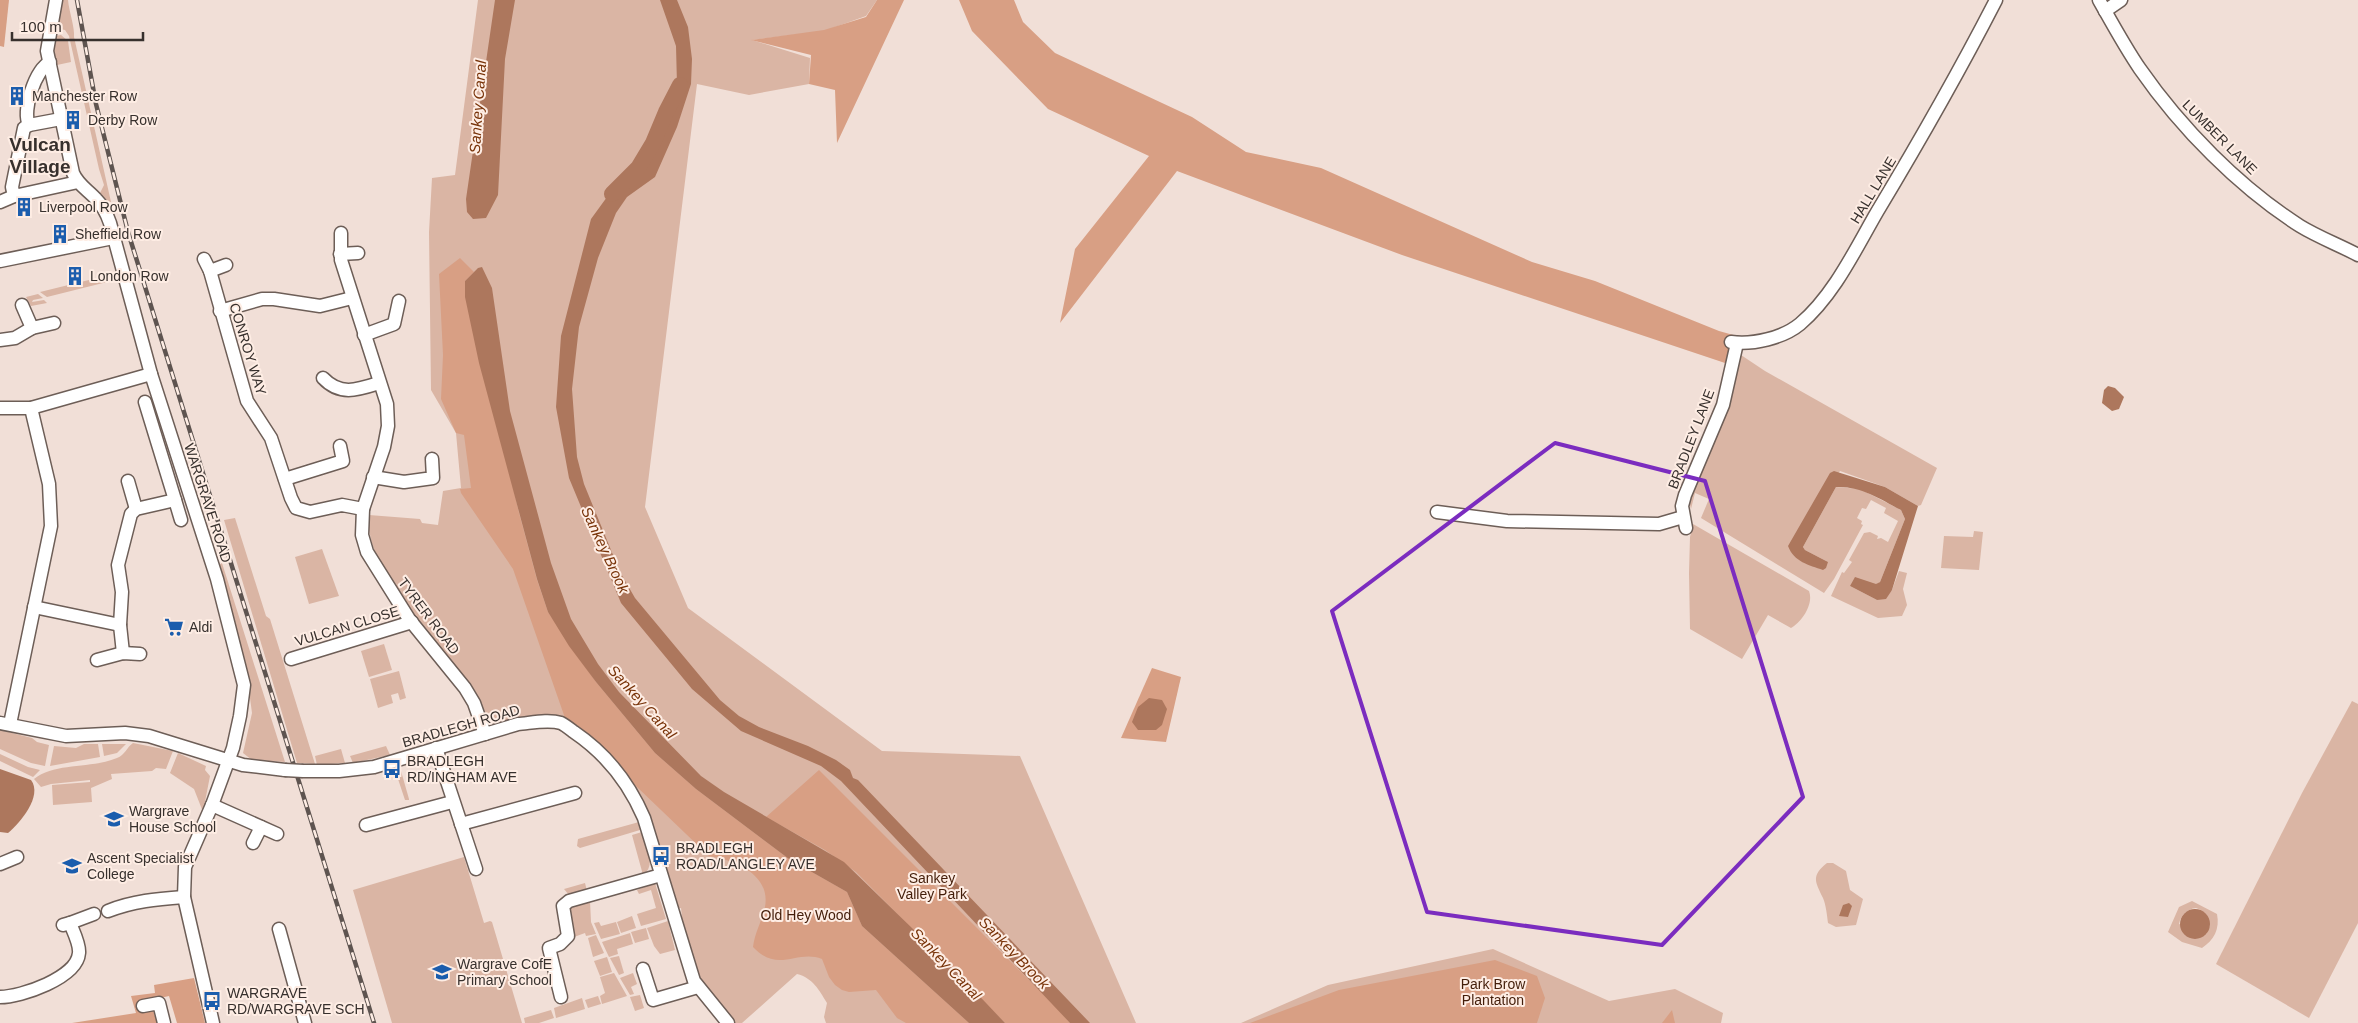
<svg xmlns="http://www.w3.org/2000/svg" width="2358" height="1023" viewBox="0 0 2358 1023" font-family="Arial,sans-serif">
<style>
.green{fill:#dab5a4;fill-rule:evenodd}
.forest{fill:#d89f84}
.water{fill:#ad775d}
.lines{fill:none;stroke-linecap:round;stroke-linejoin:round}
.river{stroke:#ad775d;stroke-width:16}
.minor-casing{stroke:#6d5e57;stroke-width:15}
.minor{stroke:#fff;stroke-width:12}
.rail-casing{stroke:#5e5450;stroke-width:4.5}
.rail{stroke:#feede4;stroke-width:2.5;stroke-dasharray:8;stroke-linecap:butt}
.minor-bridge-casing{stroke:#6d5e57;stroke-width:15;stroke-linecap:butt}
.minor-bridge{stroke:#fff;stroke-width:12}
.marked{fill:none;stroke:#7b2cbf;stroke-width:4;stroke-linejoin:round}
.labels{text-anchor:middle;stroke-width:4;stroke-linejoin:round;paint-order:stroke}
.poi-label{font-size:14px;fill:#37302d;stroke:#feede4;text-anchor:start}
.street-label{font-size:14px;fill:#37302d;stroke:#feede4}
.park-label{font-size:14px;fill:#431d09;stroke:#feede4}
.water-label{font-size:15px;font-style:italic;fill:#783309;stroke:#feede4}
.district-label{font-size:19px;font-weight:bold;fill:#37302d;stroke:#feede4}
</style>
<rect width="100%" height="100%" fill="#f1dfd7"/>
<g class="green">
<path d="M61,0H68C69,11 75,28 74,37L111,202H108L99,195L104,185L99,169L69,36L65,30L60,29L57,22Z"/>
<path d="M478,0H877L866,16L824,31L752,40L810,58L809,84L749,95L697,84L645,507L688,608L882,751L1020,756L1136,1023H826L824,1017L827,1003C819,990 813,978 797,974L742,1023H734L700,981L678,919L682,917L681,908L676,909L640,796L633,783L565,718L542,715L530,716L496,725C481,721 483,702 475,691C443,647 363,572 369,515L420,519L422,523L438,525L443,491L461,488L456,433L431,390L429,232L432,178L455,175Z"/>
<path d="M61,35L68,41L71,62L57,65L53,48L55,36Z"/>
<path d="M101,277L107,282L47,297L40,292Z"/>
<path d="M38,294L43,298L33,300L32,302L44,300L47,303L31,306L26,297Z"/>
<path d="M1741,355L1765,371L1937,468L1921,505L1918,506L1885,487L1840,471L1789,546L1828,562L1805,550L1803,547L1836,487L1860,489L1901,510L1905,519L1880,582L1877,584L1850,586L1877,600L1892,590L1899,571L1907,573L1903,589L1907,605L1902,616L1878,618L1831,596L1842,572L1844,573L1852,562L1849,560L1864,533L1870,532L1878,536L1877,539L1881,538L1888,542L1898,521L1884,513L1886,508L1871,500L1866,509L1862,508L1857,518L1862,521L1861,524L1863,525L1834,579L1824,593L1701,518L1709,499L1695,493L1691,509L1689,501Z"/>
<path d="M235,518L266,616L270,619L315,764L297,763L224,520Z"/>
<path d="M1693,524L1809,591C1814,604 1802,622 1791,628L1768,615L1742,659L1690,629L1689,573L1690,537Z"/>
<path d="M1974,531L1983,532L1979,570L1941,568L1944,536L1973,537Z"/>
<path d="M322,549L339,596L309,604L295,557Z"/>
<path d="M222,563L285,762L252,760L243,753L252,713L247,676L231,605L219,565Z"/>
<path d="M384,644L392,670L369,677L361,651Z"/>
<path d="M399,671L406,698L400,700L398,693L391,695L393,703L378,708L370,679Z"/>
<path d="M2352,701L2358,704V923L2309,1018L2216,964L2302,793Z"/>
<path d="M0,730L32,738L37,742L49,745L45,766L31,763L0,749Z"/>
<path d="M133,743L173,751L166,769L156,768L152,771L111,774L112,779L91,788L92,802L53,805L52,785L90,782V780L51,784L41,787L34,779C56,762 91,769 117,758C125,755 127,747 133,743Z"/>
<path d="M84,744H98L100,757L50,766L54,746L76,748Z"/>
<path d="M102,744H126L117,753L104,756Z"/>
<path d="M386,746L390,755L353,763L350,756Z"/>
<path d="M341,749L345,763L317,765L315,756Z"/>
<path d="M178,753L206,766L205,770L210,776L203,812L194,789L170,773Z"/>
<path d="M0,754L28,767L40,770L33,777L0,761Z"/>
<path d="M401,771L409,799V800H405L396,773Z"/>
<path d="M639,822L640,830L580,848L577,846L578,839Z"/>
<path d="M642,832C646,845 657,866 643,875L632,835Z"/>
<path d="M464,857L484,923L490,921L492,922L522,1023H392L353,890Z"/>
<path d="M1827,863H1833L1846,871L1850,890L1863,899L1856,925L1836,927L1828,923C1827,915 1826,905 1823,898C1815,881 1811,876 1827,863Z"/>
<path d="M585,883L587,891L569,895L564,889Z"/>
<path d="M655,883L666,919L641,926L637,914L656,908L651,890L639,894L637,890Z"/>
<path d="M590,901L591,922L596,934L586,936L585,933L574,937L572,935L569,909L572,906Z"/>
<path d="M2192,901L2217,914C2220,929 2214,940 2202,948L2182,942L2168,932L2179,907ZM2196,908L2201,910L2210,926L2206,934L2179,924C2181,915 2187,909 2196,908Z"/>
<path d="M632,916L636,928L621,933L617,922Z"/>
<path d="M668,921L675,950L660,954L654,946L647,928Z"/>
<path d="M599,922L601,926L616,922L620,934L601,939L594,923Z"/>
<path d="M646,928L649,939L635,943L631,932Z"/>
<path d="M630,933L633,944L617,949L618,954L609,957L602,942Z"/>
<path d="M596,935L604,953L593,957L588,938Z"/>
<path d="M1493,949L1609,1001L1675,989L1723,1013L1721,1023H1241L1328,985Z"/>
<path d="M619,956L624,973L619,975L610,958Z"/>
<path d="M607,957L612,972L600,976L594,961Z"/>
<path d="M614,973L627,996L602,1004L600,996L605,993L600,977Z"/>
<path d="M633,973L637,984L631,987L634,994L630,995L620,978Z"/>
<path d="M640,995L644,1008L635,1011L630,997Z"/>
<path d="M598,996L601,1004L588,1008L585,1000Z"/>
<path d="M582,998L585,1009L556,1018L554,1008Z"/>
<path d="M551,1010L554,1018L539,1023H525L524,1018Z"/>
</g>
<g class="forest">
<path d="M0,0H9L4,47L0,46Z"/>
<path d="M877,0H904L837,143L835,90L809,84L811,55L751,40L824,30L866,17Z"/>
<path d="M959,0H1014L1023,22L1055,53L1192,117L1246,152L1321,168L1532,262L1595,281L1719,331L1744,338L1725,363L1402,255L1177,171L1060,323L1075,249L1149,156L1048,109L972,31Z"/>
<path d="M460,258L474,272L465,281L519,513L537,580L548,612L596,682L655,753L696,789L789,859L847,892L862,926L969,1023H906L897,1018L876,990L849,992L842,990L835,985L829,977L822,959C797,949 778,974 753,947C755,932 762,921 765,907C771,874 734,860 709,856L565,718L513,569L461,493L460,489L471,488L464,435L456,433L441,399L443,355L439,274Z"/>
<path d="M1152,668L1181,677L1166,742L1121,738Z"/>
<path d="M819,770L1058,1009L1070,1023H1005L856,872L825,850L766,817Z"/>
<path d="M1495,960L1537,976L1545,998L1537,1023H1250L1339,990Z"/>
<path d="M194,978L205,1023H177L169,996L138,1003L153,1010L157,1023H72L136,1013L131,996L155,993L154,985Z"/>
<path d="M1672,1010L1675,1023H1662Z"/>
</g>
<g class="water">
<path d="M495,0H515L505,59L498,195L486,218L473,219L467,212L466,199Z"/>
<path d="M660,0H677L688,27L692,59L691,84L677,127L655,177L627,197L616,213L598,258L579,327L572,389L577,457L584,484L620,572L635,598L720,700L739,716L759,727L808,746L836,760L850,770L853,778L858,780L1090,1023H1070L841,781L821,766L741,731L692,689L621,603L569,478L556,407L561,336L591,219L615,186L642,169L677,85L676,46Z"/>
<path d="M482,267L492,288L510,411L551,563L571,619L598,664L619,692L701,776L724,792L844,862L949,964L1005,1023H969L862,926L847,892L789,859L696,789L655,753L596,682L569,646L548,612L537,579L479,363L465,297V281L478,268Z"/>
<path d="M2108,386L2115,388L2124,397L2119,409L2112,411L2102,403L2104,390Z"/>
<path d="M1834,471L1885,487L1918,506L1892,590L1886,599L1877,600L1850,586L1855,577L1876,584L1880,582L1905,519L1901,510C1878,498 1861,486 1836,487L1803,547L1805,550L1828,562L1826,568L1823,570C1809,565 1794,562 1788,546L1830,473Z"/>
<path d="M1149,698L1162,700L1167,709L1162,725L1156,730H1138L1132,722L1138,707Z"/>
<path d="M0,769L31,780C43,796 20,823 8,833L0,832Z"/>
<path d="M1849,903L1852,906L1848,917L1839,916L1843,905Z"/>
<circle cx="2195" cy="924" r="15"/>
</g>
<g class="lines">
<path class="river" d="M612,194L638,168L653,143L666,112L680,85"/>
<g class="minor-casing">
<g id="minor">
<path d="M56,0L47,51L73,173C78,185 88,190 96,199C103,206 107,214 110,223L151,374L217,579L244,685L240,716L233,748L212,805L185,867L184,897L213,1023"/>
<path d="M2099,0C2112,23 2125,47 2140,69C2181,128 2239,187 2300,226C2318,237 2339,245 2358,255"/>
<path d="M2105,11L2121,0"/>
<path d="M29,125C22,110 35,70 50,62"/>
<path d="M14,196L12,187L24,128L29,125L61,119"/>
<path d="M0,202L14,196L78,182"/>
<path d="M341,233V260L387,404L388,426L384,447L363,509L362,535L367,552L409,619L465,688L474,703L485,734"/>
<path d="M340,254L358,253"/>
<path d="M204,259L210,271L226,265"/>
<path d="M0,261L113,238"/>
<path d="M210,271L247,401L271,438L291,498L296,508L310,512L342,505L363,509"/>
<path d="M22,305L32,328"/>
<path d="M220,311L262,299H274L320,306L352,298"/>
<path d="M364,335L394,324L399,301"/>
<path d="M0,340L15,338L32,328L54,323"/>
<path d="M1731,342C1753,345 1783,338 1800,324C1834,295 1855,250 1877,212C1919,142 1959,72 1996,0"/>
<path d="M323,378C340,396 357,390 379,383"/>
<path d="M0,408H31L151,374"/>
<path d="M373,477L404,482L433,478L432,459"/>
<path d="M285,479L343,461L340,446"/>
<path d="M128,481L136,509"/>
<path d="M175,500L181,520"/>
<path d="M1437,512L1507,521L1659,524L1683,517"/>
<path d="M1686,528L1682,506L1685,495L1723,405L1737,343"/>
<path d="M34,607L120,625"/>
<path d="M123,653L120,625L122,592L118,565L131,514L136,509L175,500L145,402"/>
<path d="M291,659L412,622"/>
<path d="M97,660L123,653L140,654"/>
<path d="M0,723L66,736L125,733L149,736L243,765L285,770"/>
<path d="M10,724L51,526L49,484L31,408"/>
<path d="M436,748L476,869"/>
<path d="M303,771H339L374,767L518,724C531,723 548,719 561,723C565,725 570,729 574,732C605,753 629,783 644,818L694,981L728,1023"/>
<path d="M212,805L277,834"/>
<path d="M461,824L575,793"/>
<path d="M366,825L452,802"/>
<path d="M253,843L261,827"/>
<path d="M0,864L17,857"/>
<path d="M108,911C133,901 157,899 184,897"/>
<path d="M70,923L94,914"/>
<path d="M279,929L305,1023"/>
<path d="M643,969L653,1000L698,987"/>
<path d="M0,997C21,997 77,978 79,953C80,944 73,931 70,923L63,925"/>
<path d="M561,997L549,948L560,944L568,936L563,906L569,901L661,875"/>
<path d="M143,1006L159,1003L164,1023"/>
</g>
</g>
<use href="#minor" class="minor"/>
<g class="rail-casing">
<path id="rail" d="M77,0L96,104L128,232L374,1023"/>
</g>
<use href="#rail" class="rail"/>
<g class="minor-bridge-casing">
<path id="minor-bridge" d="M285,770L303,771"/>
</g>
<use href="#minor-bridge" class="minor-bridge"/>
</g>
<path class="marked" d="M1555,443L1705,481L1803,797L1662,945L1427,912L1332,611Z"/>
<defs>
<g id="building-bare" transform="scale(1.5)"><path d="M-4-6H4V6H1V3H-1V6H-4ZM-2.5-4.3h1.7v1.8h-1.7ZM.8-4.3h1.7v1.8H.8ZM-2.5-1h1.7V.8h-1.7ZM.8-1h1.7V.8H.8Z" fill="#1b5dad" stroke="#feede4" stroke-width="2.5" paint-order="stroke"/></g>
<g id="supermarket-bare" transform="scale(1.5)"><path d="M-6-5.5h2.5l.6 2H6L4.5 2H-2.5L-4.4-4H-6ZM-1.5 3.2a1.3 1.3 0 1 0 .1 0ZM3 3.2a1.3 1.3 0 1 0 .1 0Z" fill="#1b5dad" stroke="#feede4" stroke-width="2.5" paint-order="stroke"/></g>
<g id="bus-bare" transform="scale(1.5)"><path d="M-5-6H5V4H4V6H2V4H-2V6H-4V4H-5ZM-3.5-4V0h7V-4ZM-3.5 1.2v1.5H-2V1.2ZM2 1.2v1.5H3.5V1.2Z" fill="#1b5dad" stroke="#feede4" stroke-width="2.5" paint-order="stroke"/></g>
<g id="school-bare" transform="scale(1.5)"><path d="M0-5L7-2L0 1L-7-2ZM-4 1L0 2.5L4 1V4Q0 6-4 4Z" fill="#1b5dad" stroke="#feede4" stroke-width="2.5" paint-order="stroke"/></g>
<g id="university-bare" transform="scale(1.5)"><path d="M0-5L7-2L0 1L-7-2ZM-4 1L0 2.5L4 1V4Q0 6-4 4Z" fill="#1b5dad" stroke="#feede4" stroke-width="2.5" paint-order="stroke"/></g>
</defs>
<g fill-rule="evenodd">
<use href="#building-bare" x="17" y="96"/>
<use href="#building-bare" x="73" y="120"/>
<use href="#building-bare" x="24" y="207"/>
<use href="#building-bare" x="60" y="234"/>
<use href="#building-bare" x="75" y="276"/>
<use href="#supermarket-bare" x="174" y="627"/>
<use href="#bus-bare" x="392" y="769"/>
<use href="#school-bare" x="114" y="819"/>
<use href="#bus-bare" x="661" y="856"/>
<use href="#university-bare" x="72" y="866"/>
<use href="#school-bare" x="442" y="972"/>
<use href="#bus-bare" x="212" y="1001"/>
</g>
<g class="labels">
<g class="poi-label">
<text x="32" y="101">Manchester Row</text>
<text x="88" y="125">Derby Row</text>
<text x="39" y="212">Liverpool Row</text>
<text x="75" y="239">Sheffield Row</text>
<text x="90" y="281">London Row</text>
<text x="189" y="632">Aldi</text>
<text x="407" y="766">BRADLEGH<tspan x="407" dy="16">RD/INGHAM AVE</tspan></text>
<text x="129" y="816">Wargrave<tspan x="129" dy="16">House School</tspan></text>
<text x="676" y="853">BRADLEGH<tspan x="676" dy="16">ROAD/LANGLEY AVE</tspan></text>
<text x="87" y="863">Ascent Specialist<tspan x="87" dy="16">College</tspan></text>
<text x="457" y="969">Wargrave CofE<tspan x="457" dy="16">Primary School</tspan></text>
<text x="227" y="998">WARGRAVE<tspan x="227" dy="16">RD/WARGRAVE SCH</tspan></text>
</g>
<g class="street-label">
<text transform="translate(2220 137) rotate(45)" y="5">LUMBER LANE</text>
<text transform="translate(1873 190) rotate(-59)" y="5">HALL LANE</text>
<text transform="translate(248 349) rotate(73)" y="5">CONROY WAY</text>
<text transform="translate(1691 439) rotate(-69)" y="5">BRADLEY LANE</text>
<text transform="translate(208 503) rotate(72)" y="5">WARGRAVE ROAD</text>
<text transform="translate(429 616) rotate(53)" y="5">TYRER ROAD</text>
<text transform="translate(347 626) rotate(-17)" y="5">VULCAN CLOSE</text>
<text transform="translate(461 726) rotate(-16)" y="5">BRADLEGH ROAD</text>
</g>
<g class="park-label">
<text x="932" y="883">Sankey<tspan x="932" dy="16">Valley Park</tspan></text>
<text x="806" y="920">Old Hey Wood</text>
<text x="1493" y="989">Park Brow<tspan x="1493" dy="16">Plantation</tspan></text>
</g>
<g class="water-label">
<text transform="translate(478 107) rotate(-86)" y="5">Sankey Canal</text>
<text transform="translate(605 550) rotate(65)" y="5">Sankey Brook</text>
<text transform="translate(642 702) rotate(48)" y="5">Sankey Canal</text>
<text transform="translate(1014 953) rotate(46)" y="5">Sankey Brook</text>
<text transform="translate(946 964) rotate(46)" y="5">Sankey Canal</text>
</g>
<g class="district-label">
<text x="40" y="151">Vulcan<tspan x="40" dy="22">Village</tspan></text>
</g>
</g>
<path d="M12 32v8h131v-8" fill="none" stroke="#37302d" stroke-width="2.5"/>
<text x="20" y="32" font-size="15" fill="#37302d" stroke="#feede4" stroke-width="4" paint-order="stroke">100 m</text>
</svg>
